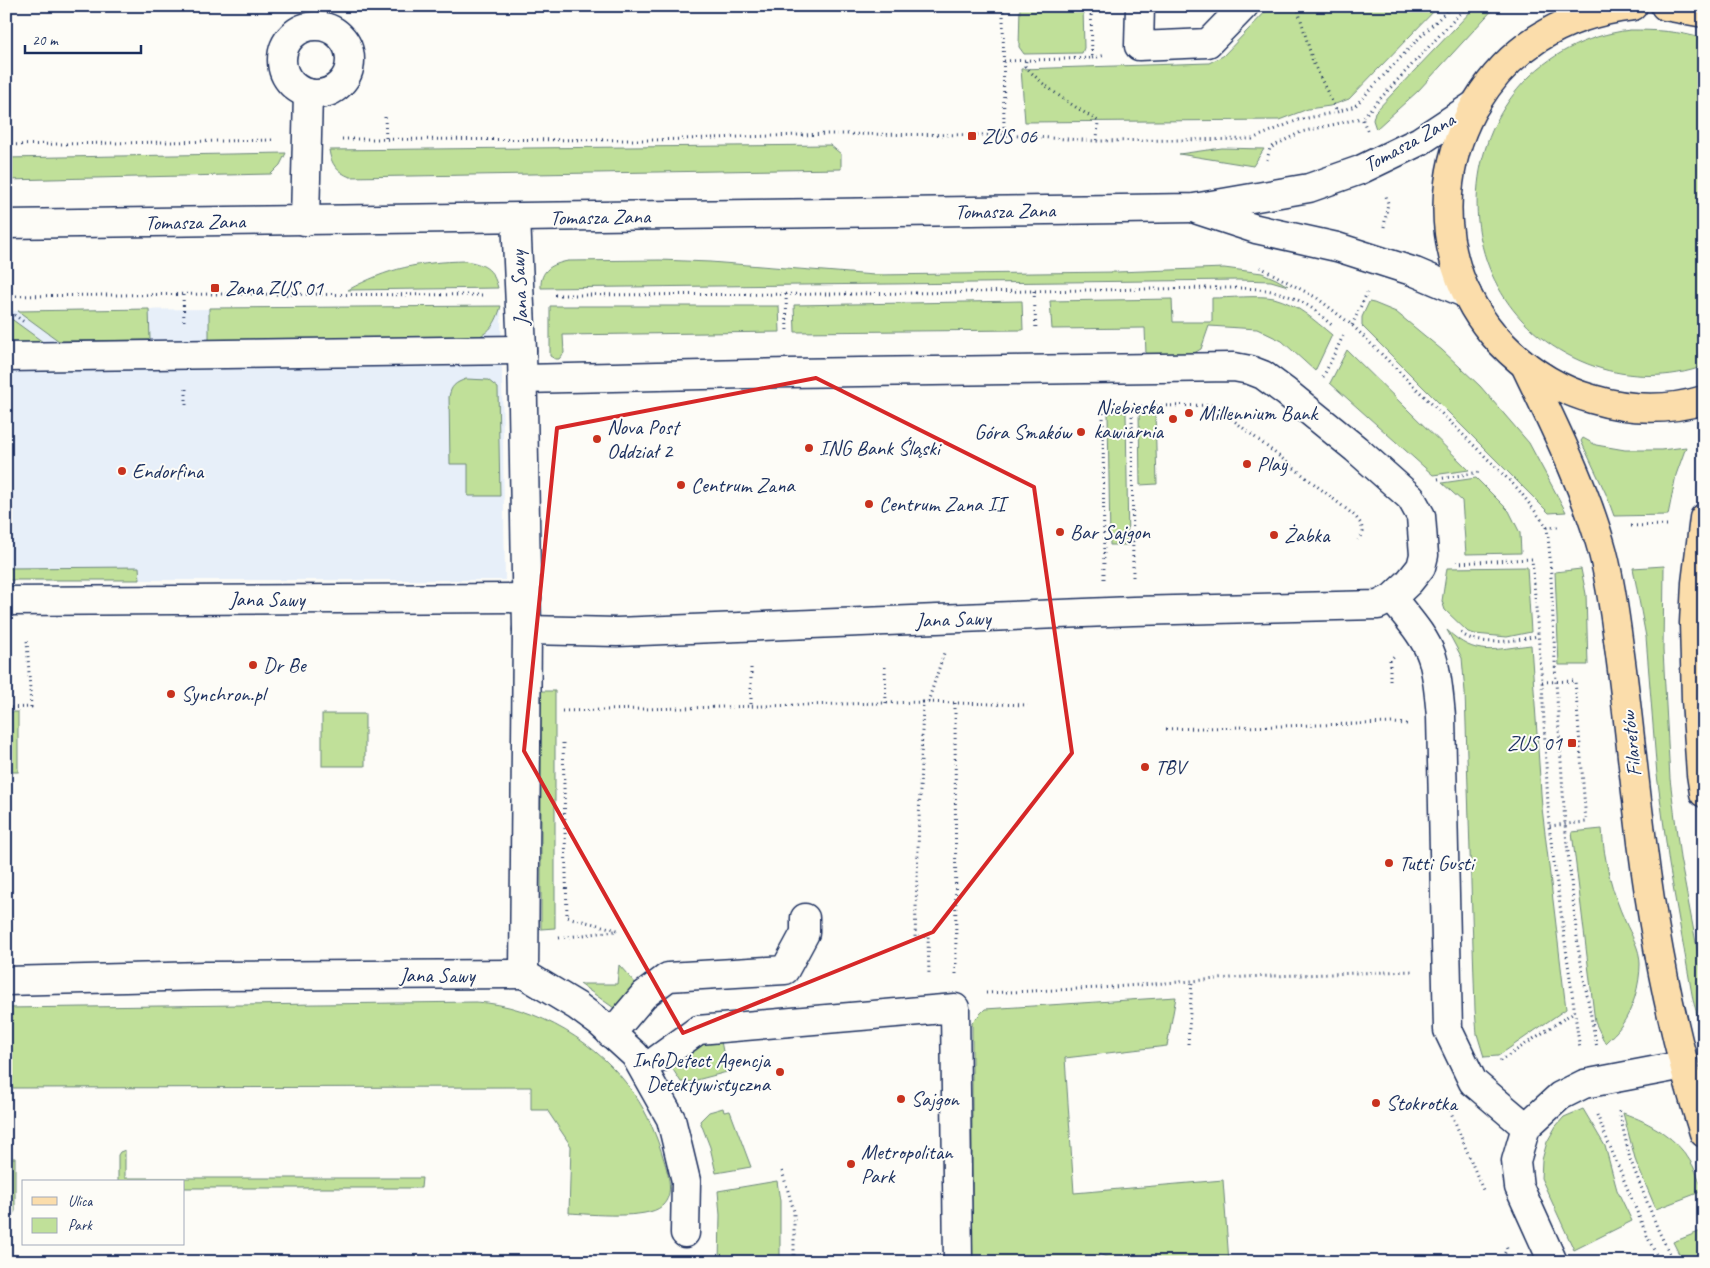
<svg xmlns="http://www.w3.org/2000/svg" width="1710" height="1268" viewBox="0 0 1710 1268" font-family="Caveat,sans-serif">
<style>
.built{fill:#e7eff9}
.green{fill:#c0e099;stroke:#6e887c}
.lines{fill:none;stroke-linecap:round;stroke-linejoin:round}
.minor-casing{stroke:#1b2f5e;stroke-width:31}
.major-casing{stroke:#1b2f5e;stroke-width:31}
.path{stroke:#1b2f5e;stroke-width:3;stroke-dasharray:1 4;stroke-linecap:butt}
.minor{stroke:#fdfcf7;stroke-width:28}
.major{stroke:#fbddab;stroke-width:28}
.marked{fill:none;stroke:#d62828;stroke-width:4;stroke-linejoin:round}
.poi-dot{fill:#c8321e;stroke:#fdfcf7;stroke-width:2}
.labels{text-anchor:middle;stroke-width:4;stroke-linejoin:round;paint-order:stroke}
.poi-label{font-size:21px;fill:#1b2f5e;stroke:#fdfcf7;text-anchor:start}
.street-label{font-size:21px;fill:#1b2f5e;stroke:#fdfcf7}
</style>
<rect width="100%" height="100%" fill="#fdfcf7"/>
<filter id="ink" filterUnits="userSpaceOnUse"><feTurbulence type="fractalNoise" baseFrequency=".02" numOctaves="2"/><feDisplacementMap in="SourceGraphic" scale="10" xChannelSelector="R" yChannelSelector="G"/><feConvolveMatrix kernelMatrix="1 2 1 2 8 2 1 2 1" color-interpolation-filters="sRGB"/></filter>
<g filter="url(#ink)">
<path class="built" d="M501,306L505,580H6V311Z"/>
<g class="green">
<path d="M1020,6H1083L1084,48L1082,53L1024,54L1019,47Z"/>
<path d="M1271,6H1439L1349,99L1330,106L1308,109L1279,120L1025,122L1021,69L1209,63L1223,56Z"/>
<path d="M1476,6H1496L1418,91L1376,129L1373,120L1375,112Z"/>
<path d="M1630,30C1656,30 1679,31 1704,39V366C1670,379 1629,378 1596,367C1420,307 1446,53 1630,30Z"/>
<path d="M830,145L841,154V169L350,177C337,172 331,164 329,150Z"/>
<path d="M1222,148L1264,149L1253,166L1179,154Z"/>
<path d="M286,153L280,165L271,174L6,180V158Z"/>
<path d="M660,260L710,262L874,275L1117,272L1224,268L1262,273L1276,279L1288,286L1271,281L1238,280L541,288C540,270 552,264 568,261Z"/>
<path d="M465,261C484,264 493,268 498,288L348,290C388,268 419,262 465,261Z"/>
<path d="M1212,298C1228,298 1259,295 1274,298C1297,304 1314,320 1332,335L1315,371L1282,341L1257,329L1209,326L1201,349L1189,356L1146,355L1145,328L1052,329L1050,301L1172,299L1173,322H1212Z"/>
<path d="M1022,301L1023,330L795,332L794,305Z"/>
<path d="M1369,302L1374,303L1396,312L1442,350L1480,386L1529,443L1566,512L1549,513L1362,326V317Z"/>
<path d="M501,306C496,323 490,334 472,339L209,341V308Z"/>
<path d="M550,306H779L780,332L563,335L564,353L559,359H555L550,356Z"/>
<path d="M149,309L150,340L59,341L18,311Z"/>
<path d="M6,315L43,342H6Z"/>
<path d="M1347,350L1469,470L1433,475L1330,383Z"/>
<path d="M466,379L488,380L498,388L500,496H468V464H450L449,397C451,386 455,383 466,379Z"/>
<path d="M1155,411L1157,484L1140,485L1139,412Z"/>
<path d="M1126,412L1128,545H1110L1108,413Z"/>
<path d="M1583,438L1596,445L1625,450H1661L1686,447L1676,475L1668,515L1614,516L1606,494L1581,441Z"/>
<path d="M1476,478L1509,511L1520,533L1521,553L1466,554L1462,501L1442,483Z"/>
<path d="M1664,566L1663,650L1670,779L1680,858L1704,985V1039L1693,1000L1669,864L1657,775L1646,637L1633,568Z"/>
<path d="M139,567L140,580H6V568Z"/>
<path d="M1527,567L1531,632L1507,637L1475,634L1468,632L1445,610L1442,601L1447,568Z"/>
<path d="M1581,569L1586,594L1588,665H1559L1555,572Z"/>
<path d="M1447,630C1476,658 1494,649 1531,645L1542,808L1566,1009L1498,1056L1484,1057L1477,1034L1475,1010L1465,692L1462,658Z"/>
<path d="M541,691H555V928L541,929Z"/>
<rect x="6" y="712" width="12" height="60"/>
<rect x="322" y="714" width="43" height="52"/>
<path d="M1602,829C1604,861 1612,892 1625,921C1631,935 1640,948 1640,964C1640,984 1633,1010 1621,1026C1617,1032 1611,1037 1605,1043L1595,1022L1572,832Z"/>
<path d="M619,965L637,985L625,1001L614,1008L580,984H617Z"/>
<path d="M1176,997L1167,1046L1065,1058L1074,1193L1223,1180L1229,1262H1118L1099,1254L1096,1262H972V1022L985,1009Z"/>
<path d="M476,1002C536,1005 601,1044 634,1094C648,1114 657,1137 664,1160C668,1174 675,1194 662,1206C647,1220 589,1214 569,1213L571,1146L547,1110H531V1087L6,1088V1008Z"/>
<path d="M720,1036L727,1072L689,1082H681L668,1062L679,1052Z"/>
<path d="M723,1108L724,1112L730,1111L751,1167L716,1173L710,1147L700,1121L709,1112Z"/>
<path d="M1583,1109L1605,1146L1617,1190L1632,1221L1574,1250L1541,1178L1542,1160L1547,1142L1556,1126L1564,1117Z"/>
<path d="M1623,1113C1651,1123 1678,1138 1693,1166C1697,1173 1700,1183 1703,1191L1656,1209L1636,1162Z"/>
<path d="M125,1150V1178H422L421,1188H184V1182H118V1155L120,1152Z"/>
<path d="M9,1158H15V1211L12,1216H9L8,1189L6,1188V1177H9Z"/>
<path d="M777,1181L780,1201V1262H719L720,1215L718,1191Z"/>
<path d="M1704,1230V1262H1683L1673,1242Z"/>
</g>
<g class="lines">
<g class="minor-casing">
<g id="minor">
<path d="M1140,6L1139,46L1208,43L1244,6"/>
<circle cx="316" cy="60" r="34"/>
<path d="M1198,210L1256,229L1337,247L1415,272L1467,294"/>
<path d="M516,218L522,350L527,630L524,974"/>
<path d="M305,221L308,93"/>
<path d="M6,224L1194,208L1309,188L1360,170L1420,141L1476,104"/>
<path d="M6,357L522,350"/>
<path d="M523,379L788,373L1234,367L1250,370L1263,375L1286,392L1356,449L1411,498L1421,516L1424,555L1421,567L1409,582L1392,598L1378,605L1133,611L617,632L527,630"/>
<path d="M1392,598C1406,616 1425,636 1432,657C1438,676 1439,697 1441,716L1448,1030L1473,1082L1526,1127"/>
<path d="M6,601L527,598"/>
<path d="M524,974L577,1006L600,1023L635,1055L671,1119L686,1181L685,1233"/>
<path d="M6,981L204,976L524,974"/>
<path d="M611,1034L644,995L668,977L785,970L805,933V918"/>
<path d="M658,1059L698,1030L955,1008L958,1262"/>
<path d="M1553,1262L1519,1187L1516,1161L1526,1127L1560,1096L1584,1084L1684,1065"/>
</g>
</g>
<g class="major-casing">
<g id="major">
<path d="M1633,6C1599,10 1566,20 1537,39C1436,106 1416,253 1500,342C1526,369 1556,389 1592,399C1629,410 1667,411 1704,400"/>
<path d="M1665,6L1704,13"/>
<path d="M1525,365C1554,426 1585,487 1603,553C1611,584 1615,616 1619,647C1627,704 1632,761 1639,817C1651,924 1671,1031 1704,1133"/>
<path d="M1704,518L1696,583L1694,623L1696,700L1701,774L1704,793"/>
</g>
</g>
<g class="path">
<path d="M1003,6L1004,135"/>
<path d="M1297,6L1313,62L1337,112"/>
<path d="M1092,58L1106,55"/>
<path d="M1004,61L1092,58L1091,6"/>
<path d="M1026,61L1025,66C1046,89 1072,105 1098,121L1097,141"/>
<path d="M385,117L386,139"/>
<path d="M1367,130L1362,118L1467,6"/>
<path d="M342,139L654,140L829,134L1004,135L1097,141L1252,139L1298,120L1337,112L1355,106L1420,37L1452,6"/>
<path d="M6,145L273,140"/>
<path d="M1267,160L1270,148L1301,132L1362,118"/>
<path d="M1384,227L1388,203L1386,196"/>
<path d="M1260,267L1317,298L1352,325L1518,489L1547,527H1560"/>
<path d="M1034,291L1036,330"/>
<path d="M786,294L787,333"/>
<path d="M183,295L184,321"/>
<path d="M555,295L850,294L1213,288C1246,288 1275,286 1305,304C1315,309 1324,319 1333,326"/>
<path d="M6,296L220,294L486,295"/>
<path d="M6,309L24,322"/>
<path d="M1352,325L1367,293"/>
<path d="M1323,377L1343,336"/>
<path d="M186,389V406"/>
<path d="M1132,406L1133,578"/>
<path d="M1438,479L1480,472"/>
<path d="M1631,526L1670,525"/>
<path d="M1547,527L1550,557L1556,682L1565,824L1578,947L1597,1048"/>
<path d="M1456,563L1532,559L1542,682L1549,826L1580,1050"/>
<path d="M1104,579L1103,407L1214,405L1355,516L1361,524L1363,532L1358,540"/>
<path d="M1461,633C1479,648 1517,640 1538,636"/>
<path d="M885,667L886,703"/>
<path d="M751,668V706"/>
<path d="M1390,681V660L1394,656"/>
<path d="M1542,682L1575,681L1586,822L1549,826"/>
<path d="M923,702L1028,705"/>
<path d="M928,702L944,653"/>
<path d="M955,703L956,975"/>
<path d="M6,708L31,707L27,640"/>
<path d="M562,711L923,702L915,937L928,936L929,975"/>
<path d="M1166,729L1392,723L1407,724"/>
<path d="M563,743L567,917L618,930"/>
<path d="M559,938L615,931"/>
<path d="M986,993L1100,988L1244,977L1414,971"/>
<path d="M1188,1044L1192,981"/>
<path d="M1500,1061L1574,1012"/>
<path d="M1450,1110L1483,1190"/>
<path d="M1619,1111L1630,1159L1659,1232L1674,1262"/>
<path d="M1597,1115L1647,1236L1660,1262"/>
<path d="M782,1171L794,1211V1262"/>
<path d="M992,1261L1007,1262"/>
<path d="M1500,1262L1507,1249L1506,1246"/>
</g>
<use href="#minor" class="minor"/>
<use href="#major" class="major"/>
</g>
</g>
<path class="marked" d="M816,378L1034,487L1072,753L933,932L683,1033L524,751L557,428Z"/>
<g class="poi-dot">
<rect x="967" y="131" width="10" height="10" rx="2.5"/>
<rect x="210" y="283" width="10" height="10" rx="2.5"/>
<circle cx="1189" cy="413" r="5"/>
<circle cx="1173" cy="419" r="5"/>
<circle cx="1081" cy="432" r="5"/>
<circle cx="597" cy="439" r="5"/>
<circle cx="809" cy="448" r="5"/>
<circle cx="1247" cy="464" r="5"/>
<circle cx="122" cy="471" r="5"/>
<circle cx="681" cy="485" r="5"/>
<circle cx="869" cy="504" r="5"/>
<circle cx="1060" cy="532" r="5"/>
<circle cx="1274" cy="535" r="5"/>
<circle cx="253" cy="665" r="5"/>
<circle cx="171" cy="694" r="5"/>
<rect x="1567" y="738" width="10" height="10" rx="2.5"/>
<circle cx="1145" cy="767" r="5"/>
<circle cx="1389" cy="863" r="5"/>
<circle cx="780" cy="1072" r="5"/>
<circle cx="901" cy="1099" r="5"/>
<circle cx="1376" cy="1103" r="5"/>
<circle cx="851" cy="1164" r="5"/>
</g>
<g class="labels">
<g class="poi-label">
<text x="982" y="143">ZUS 06</text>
<text x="225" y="295">Zana ZUS 01</text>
<text x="1163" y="414" text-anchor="end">Niebieska<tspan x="1163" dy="24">kawiarnia</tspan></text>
<text x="1199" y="420">Millennium Bank</text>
<text x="607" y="434">Nova Post<tspan x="607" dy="24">Oddział 2</tspan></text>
<text x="1071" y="439" text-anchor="end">Góra Smaków</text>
<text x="819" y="455">ING Bank Śląski</text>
<text x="1257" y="471">Play</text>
<text x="132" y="478">Endorfina</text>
<text x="691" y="492">Centrum Zana</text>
<text x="879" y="511">Centrum Zana II</text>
<text x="1070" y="539">Bar Sajgon</text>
<text x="1284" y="542">Żabka</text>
<text x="263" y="672">Dr Be</text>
<text x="181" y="701">Synchron.pl</text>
<text x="1562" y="750" text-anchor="end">ZUS 01</text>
<text x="1155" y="774">TBV</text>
<text x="1399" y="870">Tutti Gusti</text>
<text x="770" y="1067" text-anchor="end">InfoDetect Agencja<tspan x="770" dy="24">Detektywistyczna</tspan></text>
<text x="911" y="1106">Sajgon</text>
<text x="1386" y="1110">Stokrotka</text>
<text x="861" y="1159">Metropolitan<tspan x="861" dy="24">Park</tspan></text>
</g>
<g class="street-label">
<text transform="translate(1409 142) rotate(-29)" y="7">Tomasza Zana</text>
<text transform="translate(1005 211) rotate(-1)" y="7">Tomasza Zana</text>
<text transform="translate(600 217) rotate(-1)" y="7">Tomasza Zana</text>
<text transform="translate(195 222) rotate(-1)" y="7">Tomasza Zana</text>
<text transform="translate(519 288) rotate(-93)" y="7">Jana Sawy</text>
<text x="267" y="606">Jana Sawy</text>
<text transform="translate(953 619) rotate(-2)" y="7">Jana Sawy</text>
<text transform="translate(1631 744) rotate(-96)" y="7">Filaretów</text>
<text x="437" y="982">Jana Sawy</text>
</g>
</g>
<rect width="1710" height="1268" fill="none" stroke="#fdfcf7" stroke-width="25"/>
<rect x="12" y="12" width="1685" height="1243" fill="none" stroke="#1b2f5e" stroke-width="2" filter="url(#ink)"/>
<rect x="22" y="1180" width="162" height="65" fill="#fdfcf7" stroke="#a3aaba"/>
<rect x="32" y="1197" width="25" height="8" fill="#fbddab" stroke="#a3aaba"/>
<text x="68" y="1206" font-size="15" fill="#1b2f5e">Ulica</text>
<rect x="32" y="1218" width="25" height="15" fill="#c0e099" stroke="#a3aaba"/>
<text x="68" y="1230" font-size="15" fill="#1b2f5e">Park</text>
<path d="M25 45v8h116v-8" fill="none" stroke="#1b2f5e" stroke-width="2.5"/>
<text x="32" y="45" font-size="15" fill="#1b2f5e" stroke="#fdfcf7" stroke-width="4" paint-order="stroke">20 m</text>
</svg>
